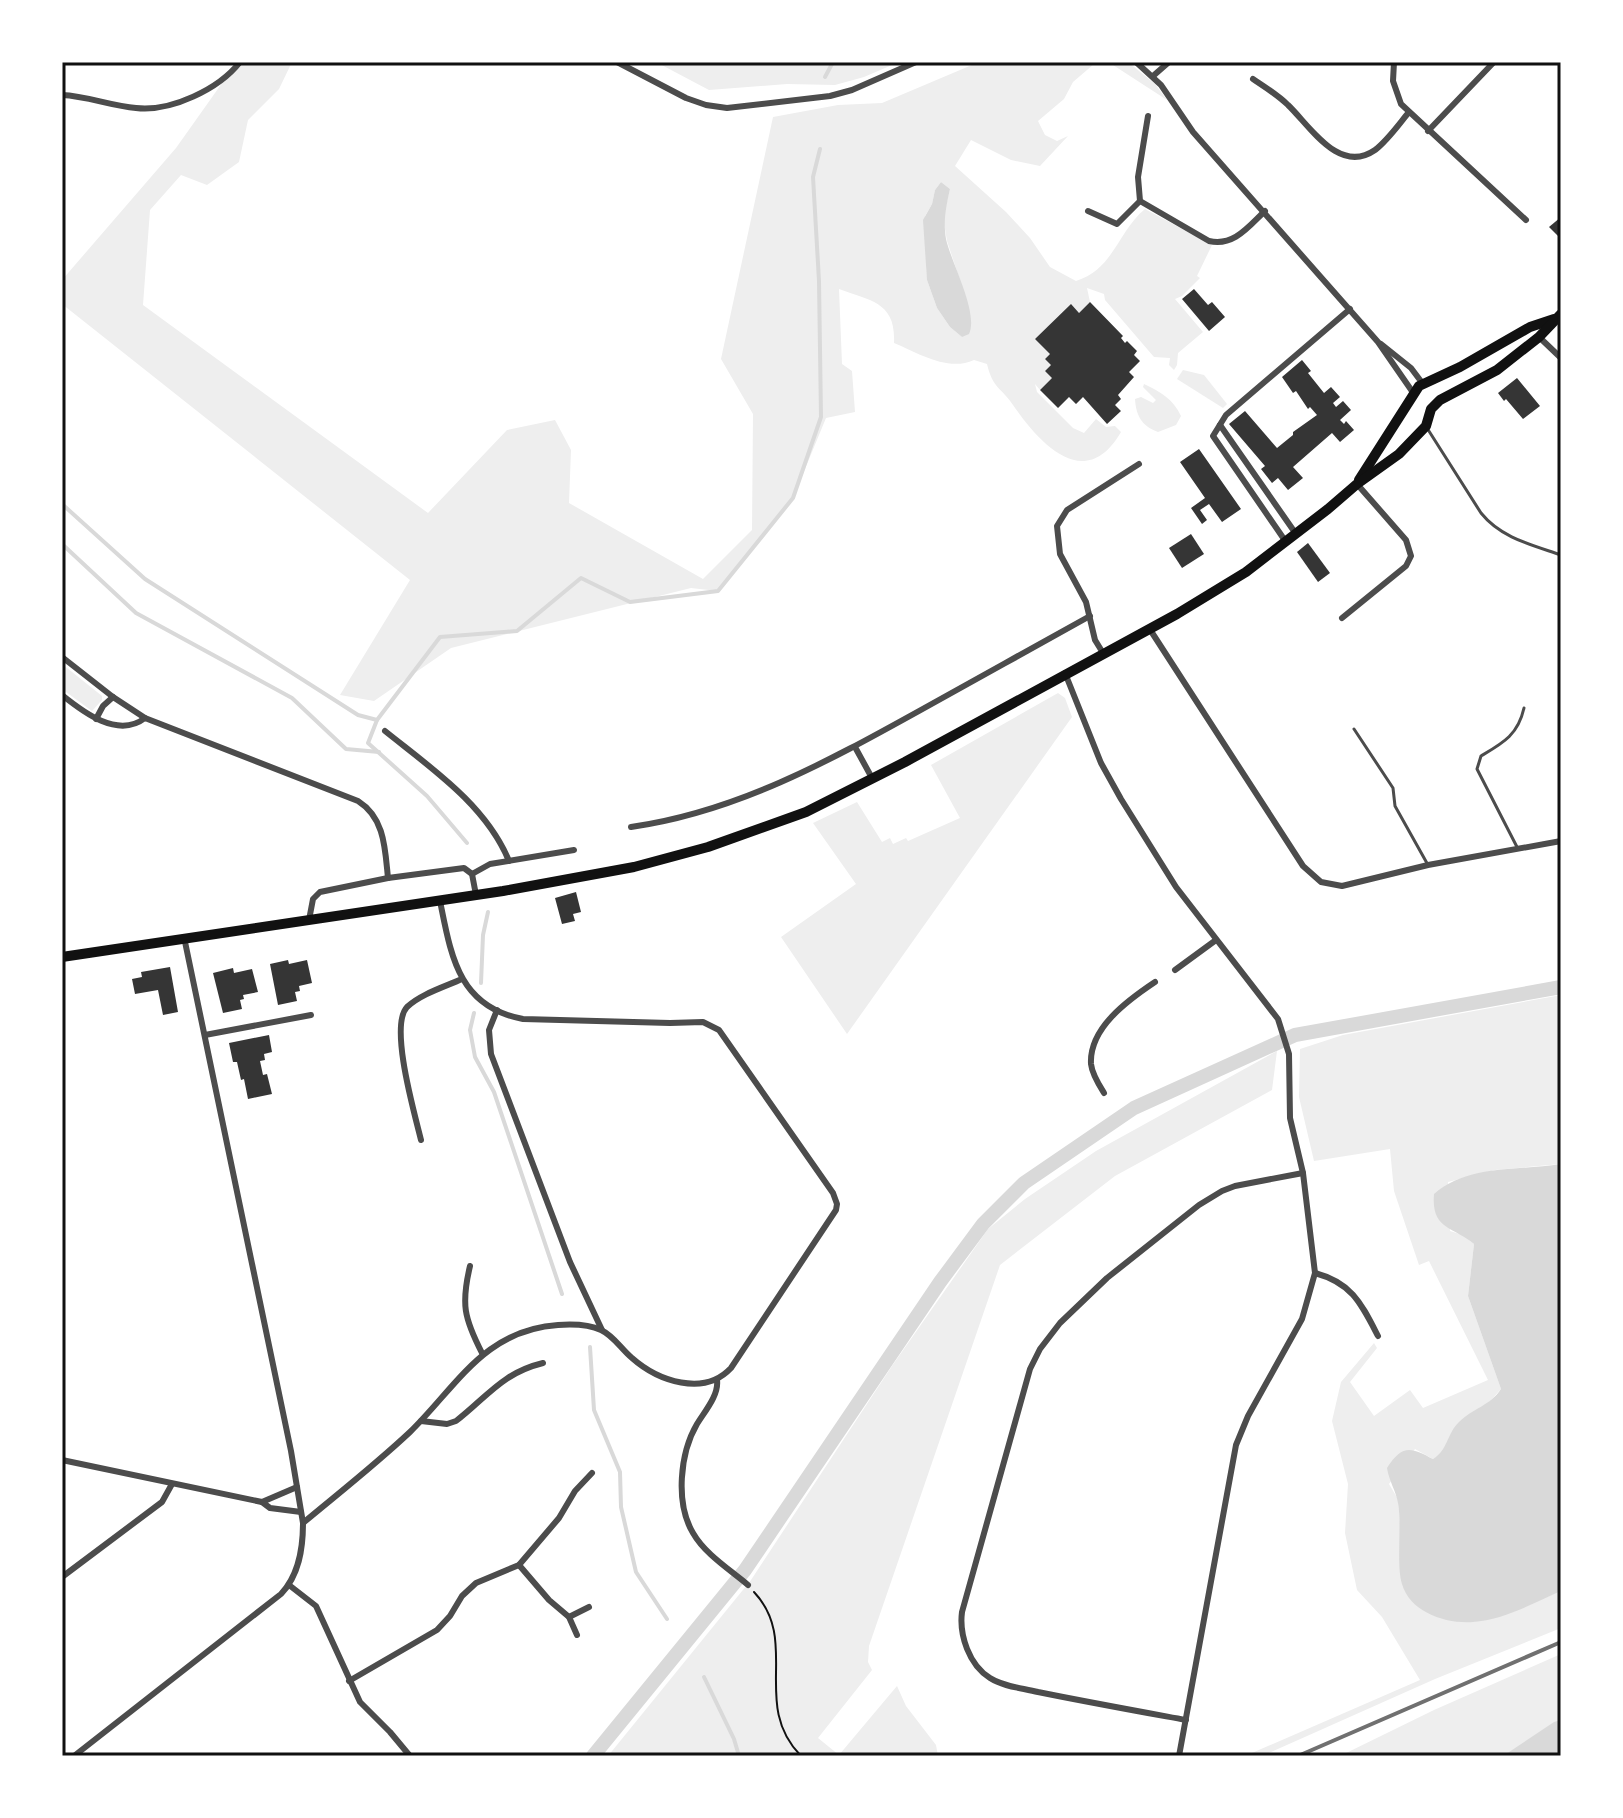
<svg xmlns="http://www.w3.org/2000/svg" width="1623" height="1818" viewBox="0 0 1623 1818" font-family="Quicksand,sans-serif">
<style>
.green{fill:#eee;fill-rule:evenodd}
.water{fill:#d9d9d9}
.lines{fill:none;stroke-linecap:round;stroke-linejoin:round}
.stream{stroke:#d9d9d9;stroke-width:4}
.canal{stroke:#d9d9d9;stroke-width:14}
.building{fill:#353535}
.path{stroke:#111;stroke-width:2}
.service{stroke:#4c4c4c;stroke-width:3}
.minor{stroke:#4c4c4c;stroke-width:6}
.primary{stroke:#111;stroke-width:10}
.rail{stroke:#707070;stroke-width:4}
.neatline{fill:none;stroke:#111;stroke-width:3}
</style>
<rect width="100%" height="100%" fill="#fff"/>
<g class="green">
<path d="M237,62H292L279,89L248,120L239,162L207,185L181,175L150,210L143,305L428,513L507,430L555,420L571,450L569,503L703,579L752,530L753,414L721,359L773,117L838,105L882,103L979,62H1128L1155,84L1167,100L1113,65L1094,64L1073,82L1064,99L1038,121L1045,135L1057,141L1068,136L1040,166L1011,160L971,140L955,166L1006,212L1030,238L1050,267L1076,281C1114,269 1118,231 1145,209L1212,245L1197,276L1200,278L1182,296L1175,299L1203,332L1178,353L1177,365L1174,370L1169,365L1170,358L1154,357L1105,300L1104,294L1087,288L1090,302L1079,313L1071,305L1035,339L1050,354L1045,359L1051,365L1045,371L1052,378L1040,390L1035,384L1037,392L1073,428L1084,433L1096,419L1106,427L1115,426L1121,432C1085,494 1039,443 1013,405C1001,387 993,389 987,364L974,360C948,372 918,353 894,343C896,302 871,301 839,289L842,364L852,371L855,412L826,418L793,498L718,591L691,588L451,648L374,701L340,695L410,580L62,304V280L176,148ZM941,182L950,189L943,217L947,241L967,301L962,337L950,327L937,308L927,280L925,216L932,204L935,190Z"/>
<path d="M656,62H899L864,77L835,85L787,84L709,90Z"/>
<path d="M1183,370L1204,375L1227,404L1223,408L1177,379Z"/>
<path d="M1144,384C1161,392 1173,399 1181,416L1176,425L1158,432C1142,426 1136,416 1135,399L1141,397L1153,403L1156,400L1143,387Z"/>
<path d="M62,664L102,696V700L92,711L62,689Z"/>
<path d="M1058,693L1065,698L1072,717L847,1034L781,937L856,884L813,823L857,802L882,842L890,838L893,844L906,838L908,841L960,818L931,765Z"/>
<path d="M1561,995V1164L1495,1170L1448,1182L1450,1231L1463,1235L1474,1244L1468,1296L1501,1389L1442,1454L1433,1459L1415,1449L1389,1484L1398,1499L1401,1536L1472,1622L1506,1614L1561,1591V1628L1435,1679L1262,1756H1245L1420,1680L1382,1617L1357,1590L1345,1533L1348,1484L1332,1421L1341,1382L1374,1343L1377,1348L1350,1382L1374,1416L1410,1390L1423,1408L1488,1380L1429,1261L1419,1265L1394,1191L1390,1149L1314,1161L1299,1097L1300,1049L1343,1035Z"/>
<path d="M1277,1051L1272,1090L1115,1176L1000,1265L869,1646L868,1662L872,1670L818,1738L839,1755L897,1686L906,1706L936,1745L938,1756H608L751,1580L892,1366L988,1229L1025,1199L1096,1151Z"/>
<path d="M1561,1654V1720L1503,1756H1340L1434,1710Z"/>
</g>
<g class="water">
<path d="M941,182L950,189C946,207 943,221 946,239C951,262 979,313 969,334L962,337L950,327L937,308L927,280L923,220L932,204L935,190Z"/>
<path d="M1561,1164V1591C1534,1603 1503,1620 1473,1622C1445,1624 1410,1612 1402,1584C1396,1564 1402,1526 1398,1503C1396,1491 1389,1481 1387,1468C1402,1444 1411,1447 1433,1459C1448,1450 1447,1433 1459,1422C1472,1409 1491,1405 1501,1389L1468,1296L1474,1244C1453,1226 1431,1230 1434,1194C1469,1164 1519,1171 1561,1164Z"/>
<path d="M1561,1720V1756H1503L1554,1722Z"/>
</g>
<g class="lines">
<g class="stream">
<path d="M825,77L833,62"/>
<path d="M62,504L145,579L358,715L377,720"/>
<path d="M62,544L136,613L292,698L346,749L379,752"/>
<path d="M467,843L427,796L368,743L377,720L440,637L517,631L581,578L630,602L718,591L793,498L821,417L819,281L813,177L820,149"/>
<path d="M481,983L483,935L488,912"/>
<path d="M474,1013L470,1030L475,1057L494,1092L562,1294"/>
<path d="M590,1347L594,1410L620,1472L621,1507L636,1572L667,1619"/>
<path d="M704,1677L734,1739L739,1756"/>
</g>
<path class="canal" d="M593,1756L745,1570L940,1282L983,1224L1024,1183L1134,1108L1295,1035L1561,987"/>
</g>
<g class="building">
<path d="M1561,217V233L1558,236L1549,227Z"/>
<path d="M1194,289L1208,305L1212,302L1225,317L1209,331L1182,299Z"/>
<path d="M1090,302L1123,336L1121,338L1125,343L1127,341L1137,351L1134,355L1140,361L1129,372L1134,377L1118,395L1121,399L1115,405L1121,411L1107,424L1083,397L1076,404L1069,397L1058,408L1040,390L1052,378L1045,371L1051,365L1045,359L1050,354L1035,339L1071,304L1079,313Z"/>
<path d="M1302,360L1311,371L1308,373L1324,393L1331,387L1340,397L1333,403L1336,407L1343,401L1351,410L1340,420L1344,424L1346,421L1354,430L1340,442L1332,433L1293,467L1303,478L1288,490L1278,478L1272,483L1261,469L1265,466L1229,424L1245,411L1277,448L1293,435V432L1317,415L1310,407L1308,409L1296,391L1293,393L1282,377Z"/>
<path d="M1517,378L1540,406L1523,419L1506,399L1504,401L1498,393Z"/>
<path d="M1199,449L1241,509L1222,522L1209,504L1200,510L1207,520L1202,524L1191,508L1205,498L1180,462Z"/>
<path d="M1191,534L1204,554L1182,568L1169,548Z"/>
<path d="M1308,543L1330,573L1318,582L1297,552Z"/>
<path d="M576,892L581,912L573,914L575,921L562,924L555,898Z"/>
<path d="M288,960L289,964L307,960L312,983L299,986L300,991L295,992L297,1001L278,1005L270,964Z"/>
<path d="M170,967L178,1012L163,1015L158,990L135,994L132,979L142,977L141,972Z"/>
<path d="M233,968L234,973L252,969L258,992L243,995L244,999L240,1000L242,1009L223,1013L213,973Z"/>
<path d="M269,1035L272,1052L264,1054L265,1060L260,1061L263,1075L267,1074L272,1094L248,1099L244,1079L241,1080L237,1062H233L229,1043Z"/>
</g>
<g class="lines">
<path class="path" d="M754,1592C801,1642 750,1704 801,1756"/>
<g class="service">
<path d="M1427,428L1481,513C1501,538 1532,545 1561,555"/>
<path d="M1354,729L1393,788L1395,806L1428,865"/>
<path d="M1517,847L1477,769L1481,756C1503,743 1518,735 1524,708"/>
</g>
<g class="minor">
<path d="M617,62L686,98L706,105L727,108L830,96L852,90L916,62"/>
<path d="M1136,62L1161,85L1193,132L1378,342L1414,394"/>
<path d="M1394,62L1393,81L1401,104L1526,220"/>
<path d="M1153,76L1169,62"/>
<path d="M1253,79C1265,87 1278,95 1288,105C1310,126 1339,175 1375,150C1388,140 1399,124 1409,112"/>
<path d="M62,95C87,96 111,106 136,108C171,112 219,89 240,62"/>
<path d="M1148,116L1138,177L1140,201L1209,241C1234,247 1249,226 1265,211"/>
<path d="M1428,131L1494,62"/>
<path d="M1088,211L1117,224L1140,201"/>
<path d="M1538,336L1561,358"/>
<path d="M1381,344L1411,368L1423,384"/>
<path d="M1220,425L1296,534"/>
<path d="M1286,542L1213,436L1226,415L1350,309"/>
<path d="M1342,618L1406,566L1411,556L1406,540L1357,484"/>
<path d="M1149,628L1303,866L1321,882L1342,886L1428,865L1561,841"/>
<path d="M1103,653L1095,640L1086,602L1060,554L1057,526L1067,510L1139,464"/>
<path d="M62,657L113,697L145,718"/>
<path d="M1065,673L1101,763L1121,799L1176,887L1278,1019L1289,1054L1290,1118L1303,1173L1315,1273L1302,1319L1248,1416L1236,1445L1179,1756"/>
<path d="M62,695C83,712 118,739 145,718L358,801C385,818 385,849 388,878"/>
<path d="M96,719L103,706L113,697"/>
<path d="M385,731C431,768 486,805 509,861"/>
<path d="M855,747L872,778"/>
<path d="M631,827C736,812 827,762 919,711C976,679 1033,648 1090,616"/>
<path d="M472,874L490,864L574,850"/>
<path d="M309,920L313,899L320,892L388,878L464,868L472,874L476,895"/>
<path d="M184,937L291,1451L303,1523"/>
<path d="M1175,970L1216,940"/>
<path d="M497,1010L489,1030L491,1054L570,1262L602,1330"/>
<path d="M205,1035L311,1015"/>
<path d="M1104,1093C1099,1085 1092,1074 1091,1064C1089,1028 1128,1000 1155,982"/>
<path d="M421,1140C415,1115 389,1026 407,1007C421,994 444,987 462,979"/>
<path d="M470,1266C461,1304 464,1318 482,1353"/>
<path d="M1315,1273C1352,1283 1361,1303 1378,1336"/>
<path d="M717,1380C719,1395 705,1411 697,1424C680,1453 675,1503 693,1533C705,1554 729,1569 748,1585"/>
<path d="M421,1421L447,1424L456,1421C487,1397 502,1373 543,1363"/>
<path d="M62,1460L262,1502L270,1508L301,1512"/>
<path d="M262,1502L297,1487"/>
<path d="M519,1565L549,1600L569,1617L577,1635"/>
<path d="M62,1577L162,1502L172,1484"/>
<path d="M289,1585L316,1606L360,1702L390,1732L410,1756"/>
<path d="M569,1617L589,1607"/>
<path d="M349,1681L437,1630L450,1616L462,1596L476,1583L519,1565L559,1518L575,1491L592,1473"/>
<path d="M1186,1720C1137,1711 1087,1702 1038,1692C1023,1688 1004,1687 990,1678C969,1665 959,1635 962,1612L1030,1369L1040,1349L1060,1323L1107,1278L1199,1205L1222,1191L1235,1186L1303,1173"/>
<path d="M74,1756L281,1594C299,1575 303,1549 303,1523C339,1493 376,1464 410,1432C457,1386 484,1330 558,1325C572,1324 588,1324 601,1330C614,1336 621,1349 632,1358C658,1381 704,1397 731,1368L836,1210L837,1204L833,1193L719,1030L703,1022L670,1023L523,1019C458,1007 451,955 440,901"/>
</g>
<g class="primary">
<path d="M1359,480L1419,386L1460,367L1530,327L1554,319"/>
<path d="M62,957L503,891L634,867L708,847L806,812L905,762L1177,614L1246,572L1328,509L1357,484L1399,454L1426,426L1431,409L1440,400L1497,370L1539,337L1561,314"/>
</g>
<path class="rail" d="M1298,1756L1561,1642"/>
</g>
<rect width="1623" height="1818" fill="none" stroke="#ffffff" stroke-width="128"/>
<rect x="64" y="64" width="1495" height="1690" class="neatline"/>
</svg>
